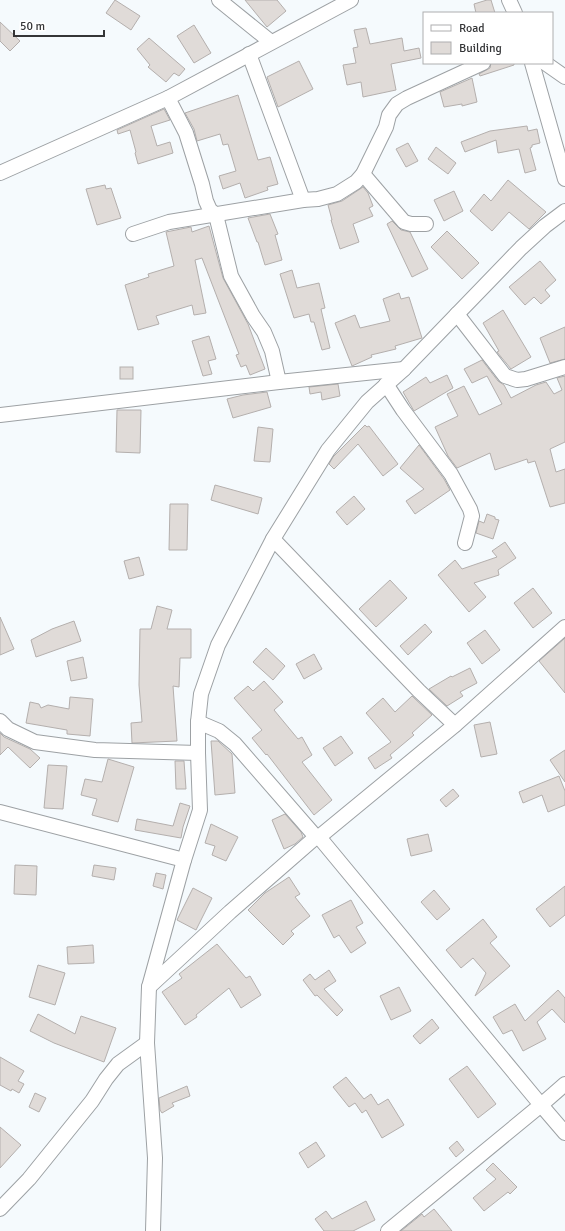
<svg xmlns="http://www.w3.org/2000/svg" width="565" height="1231" viewBox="0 0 565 1231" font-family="Signika,sans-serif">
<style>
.building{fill:#e0dbd8;stroke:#b4afad}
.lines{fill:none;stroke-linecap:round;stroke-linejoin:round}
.street-casing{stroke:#9da1a4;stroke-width:16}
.street{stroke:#fff;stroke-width:14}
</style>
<rect width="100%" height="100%" fill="#f5fafd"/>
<g class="building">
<path d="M115,0L140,16L131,30L106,13Z"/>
<path d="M245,0H277L286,11L267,27Z"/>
<path d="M487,0H491L495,13H476L474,4Z"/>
<path d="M0,22L20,41L10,51L0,41Z"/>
<path d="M194,25L211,53L194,63L177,36Z"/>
<path d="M366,28L370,44L402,38L404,51L419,48L421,58L391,64L396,90L363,97L361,82L347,85L343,65L356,63L353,48L358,47L354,30Z"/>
<path d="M149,38L185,69L179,76L174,73L166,82L148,67L150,65L137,49Z"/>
<path d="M299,61L313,89L278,107L267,77Z"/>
<path d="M491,63H514V65L480,76L479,74L490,68Z"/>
<path d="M472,78L477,102L462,106V104L444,107L440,92Z"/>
<path d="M238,95L258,160L270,157L278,184L267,187L268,190L245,198L240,183L223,189L219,176L236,171L228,144L223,145L220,134L197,141L194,129L185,113Z"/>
<path d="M164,109L170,120L151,126L157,146L170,142L173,153L138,164L135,153L136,152L130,130L118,134L117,130Z"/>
<path d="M527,126L528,131L537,129L540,143L532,145V147L530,148L536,170L525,173L519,149L498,153L496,140L465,152L461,142L490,131Z"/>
<path d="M408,143L418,161L406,167L396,149Z"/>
<path d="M436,147L456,163L448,174L428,159Z"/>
<path d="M508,180L546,212L529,229L509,212L492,231L470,211L484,194L491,201Z"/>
<path d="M105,185L106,189L111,188L121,218L97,225L86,189Z"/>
<path d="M363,187L368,193L373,206L369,208L373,216L353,224L359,242L340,249L331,220H332L328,205L342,201Z"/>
<path d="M454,191L463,211L444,221L434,200Z"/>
<path d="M270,214L278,234L275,235L282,260L265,265L258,242H257L248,218Z"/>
<path d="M392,221L401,230L410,232L428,269L412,277L387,224Z"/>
<path d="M209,226L223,278L248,324L265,369L250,375L246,365L241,367L236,355L239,354L202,258L195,260L206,313L194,315L192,305L156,316L159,324L138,330L125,285L149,277L148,274L174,266L166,232L191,227L192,232Z"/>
<path d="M447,231L479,263L462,279L431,247Z"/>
<path d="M540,261L556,280L545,290L550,296L541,304L534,297L525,305L509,287Z"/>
<path d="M292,270L297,288L319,283L325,308L321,309L330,348L322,350L314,322H311L309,314L294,318L280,274Z"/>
<path d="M399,293L401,299L409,297L422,338L395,346L396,349L371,355L372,357L352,366L335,323L355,315L360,328L390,321L383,299Z"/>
<path d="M503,310L531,357L511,369L497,352L499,351L483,323Z"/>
<path d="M565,327V359L550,363L540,338Z"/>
<path d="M209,336L216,359L208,361L212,374L203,376L192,341Z"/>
<path d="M482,360L498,381L504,385L511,398L536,385L546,382L554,394L562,390L557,378L565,376V442L550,449L556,472L565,469V503L550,507L535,461L528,463L527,459L495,470L490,453L457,468L448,456L435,427L458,416L447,394L464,386L479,415L502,404L487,376L472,383L464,369Z"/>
<rect x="120" y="367" width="13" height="12"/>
<path d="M447,375L453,388L414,411L403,392L426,377L430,383Z"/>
<path d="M338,384L340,396L322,400L321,392L310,394L309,387Z"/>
<path d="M267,392L271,407L233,418L227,399L243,395Z"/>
<path d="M117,410H141L140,453L116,452Z"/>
<path d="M365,425L367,427L369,426L398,464L383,476L358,444L334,469L329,464L333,457Z"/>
<path d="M258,427L273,429L270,462L254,461Z"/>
<path d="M419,445L444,479L450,490L415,514L406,501L424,489L400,468Z"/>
<path d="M215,485L262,498L258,514L211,500Z"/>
<path d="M354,496L365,509L347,525L336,512Z"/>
<path d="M170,504H188L187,550H169Z"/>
<path d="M487,514L495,517V519L499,520L493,539L476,533L479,521L484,523Z"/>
<path d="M505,542L516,558L498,570L499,575L474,583L486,597L469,612L438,575L455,560L462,569L497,557L492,551Z"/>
<path d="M139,557L144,575L129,579L124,561Z"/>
<path d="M390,580L407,598L376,627L359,609Z"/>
<path d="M533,588L552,613L533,628L514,603Z"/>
<path d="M157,606L172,610L167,629H191V658H180L179,687L173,686L177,741L132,743L131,723L142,722L139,685L140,629H151Z"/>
<path d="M0,617L14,649L0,655Z"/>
<path d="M74,621L81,641L36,657L31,640L52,629Z"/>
<path d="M425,624L432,632L408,655L400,646Z"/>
<path d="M485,630L500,650L482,664L467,643Z"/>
<path d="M565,638V693L539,661Z"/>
<path d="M266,648L285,666L273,680L253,662Z"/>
<path d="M314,654L322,669L304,679L296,664Z"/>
<path d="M83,657L87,678L71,681L67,661Z"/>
<path d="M470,668L477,683L460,692L463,696L447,706L429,689L451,676L452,677Z"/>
<path d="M264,681L283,702L274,710L298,739L302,737L312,755L302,762L332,800L314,815L267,754L266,755L252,738L262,730L234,698L248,686L253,691Z"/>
<path d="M412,696L432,715L412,733L414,735L390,755L392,758L375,769L368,758L391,742L366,713L383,698L395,712Z"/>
<path d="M70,697L93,699L90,736L67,734V730L26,723L30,702L39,704L41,708L48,705L69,709Z"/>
<path d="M490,722L497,754L481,757L474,725Z"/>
<path d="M0,733L4,737L30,749L40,758L30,768L8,747L0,755Z"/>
<path d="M341,736L353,753L335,766L323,748Z"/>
<path d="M211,741H218L232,754L235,793L215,795Z"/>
<path d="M565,750V782L550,760Z"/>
<path d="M108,759L134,767L118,822L92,815L97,799L81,795L85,779L102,782Z"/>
<path d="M175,761H184L186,789H176Z"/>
<path d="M48,765L67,766L63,809L44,808Z"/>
<path d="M559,776L565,791V805L548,812L542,795L523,803L519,792Z"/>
<path d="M453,789L459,796L446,807L440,800Z"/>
<path d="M180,803L190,806L183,827L181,838L135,830L137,819L173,826Z"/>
<path d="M285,814L301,832L303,837L295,844L284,849L272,820Z"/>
<path d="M211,824L238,837L226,861L212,855L215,846L205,843Z"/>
<path d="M428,834L432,851L411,856L407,839Z"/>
<path d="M15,865L37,866L36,895L14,894Z"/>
<path d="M94,865L116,868L114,880L92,876Z"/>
<path d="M156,873L166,875L163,889L153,886Z"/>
<path d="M289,877L300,894L295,897L310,916L291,931L294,934L283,945L248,910L265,893Z"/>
<path d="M565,886V915L550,927L536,909Z"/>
<path d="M193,888L212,898L196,930L177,920Z"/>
<path d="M434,890L450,909L437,920L421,902Z"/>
<path d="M351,900L363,923L356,927L366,943L351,953L339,935L334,938L322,915Z"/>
<path d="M483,919L497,937L490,943L510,966L475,996L486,973L473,958L461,968L446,950Z"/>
<path d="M217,944L246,978L250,976L261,995L241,1008L229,988L196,1015L197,1017L185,1025L162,992L182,978L179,974Z"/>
<path d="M93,945L94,963L68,964L67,947Z"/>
<path d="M38,965L65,973L55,1005L29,997Z"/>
<path d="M329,970L336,981L324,989L343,1010L337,1016L317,995L315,996L303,980L310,974L315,980Z"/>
<path d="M399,987L411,1011L391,1020L380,996Z"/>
<path d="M558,990L565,998V1023L552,1009L537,1022L546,1039L523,1051L512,1030L503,1034L493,1017L515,1004L525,1021Z"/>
<path d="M38,1014L75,1034L81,1016L116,1028L104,1062L54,1043L30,1031Z"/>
<path d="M432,1019L439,1028L420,1044L413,1036Z"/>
<path d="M0,1057L24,1071L18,1081L24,1084L19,1093L12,1089L11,1091L0,1085Z"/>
<path d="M467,1066L496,1104L478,1118L449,1079Z"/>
<path d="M346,1077L364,1099L371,1094L378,1105L388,1099L404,1125L382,1138L366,1110L362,1113L355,1103L349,1107L333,1087Z"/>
<path d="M187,1086L190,1096L172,1103L174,1106L162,1113L160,1110L159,1098Z"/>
<path d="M35,1093L46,1098L39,1112L29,1107Z"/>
<path d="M0,1127L21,1145L0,1168Z"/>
<path d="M457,1141L464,1150L456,1157L449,1148Z"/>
<path d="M316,1142L325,1156L308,1168L299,1153Z"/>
<path d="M493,1163L517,1187L510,1194L508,1192L484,1211L473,1198L496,1179L486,1170Z"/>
<path d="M366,1201L375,1220L353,1231H324L315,1219L326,1211L332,1219Z"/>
<path d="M434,1209L452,1231H401L422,1214L424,1217Z"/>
</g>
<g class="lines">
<g class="street-casing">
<g id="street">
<path d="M219,0L271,42"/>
<path d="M351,0L168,98L186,133L202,184L206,201L210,210L216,215L231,276L253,316L264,332L272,351L279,382L404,369"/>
<path d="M509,0L515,13"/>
<path d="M249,54L303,200"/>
<path d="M532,63L565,179"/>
<path d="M545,63L565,77"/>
<path d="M0,173L168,98"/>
<path d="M363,174L404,222L411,224H426"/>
<path d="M133,234L169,222L303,200L318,199L337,194L356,182L363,174L386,127L389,115L397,104L407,98L483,63"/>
<path d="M457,314L505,376L517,380L526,379L565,367"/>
<path d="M386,384L403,410L451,474L470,509L472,516L465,543"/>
<path d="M0,415L279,382"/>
<path d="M273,539L419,691L455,725"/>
<path d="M0,721L8,729L35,742L95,750L198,753"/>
<path d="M198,722L219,731L235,744L316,837"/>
<path d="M0,812L184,860"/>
<path d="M319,837L541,1105L388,1231"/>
<path d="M149,987L230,912L316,837H319L455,725L565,627"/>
<path d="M565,1084L541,1105L565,1133"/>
<path d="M0,1209L29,1179L92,1101L106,1079L118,1064L147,1043"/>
<path d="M153,1231L155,1158L147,1043L149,987L184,860L200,810L198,753V722L201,694L218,645L273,539L328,450L367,402L404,369L521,248L545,226L565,211"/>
</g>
</g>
<use href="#street" class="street"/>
</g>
<rect x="423" y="12" width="130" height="52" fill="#ffffff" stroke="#aeaeaf"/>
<rect x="431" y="25" width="20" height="6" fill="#ffffff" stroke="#aeaeaf"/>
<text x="459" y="32" font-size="12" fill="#343537">Road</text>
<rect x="431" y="42" width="20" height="12" fill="#e0dbd8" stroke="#aeaeaf"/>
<text x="459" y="52" font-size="12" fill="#343537">Building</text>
<path d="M14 30v6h90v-6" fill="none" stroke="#343537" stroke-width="2"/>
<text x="20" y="30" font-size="12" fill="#343537" stroke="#ffffff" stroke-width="3" paint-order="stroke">50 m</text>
</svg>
